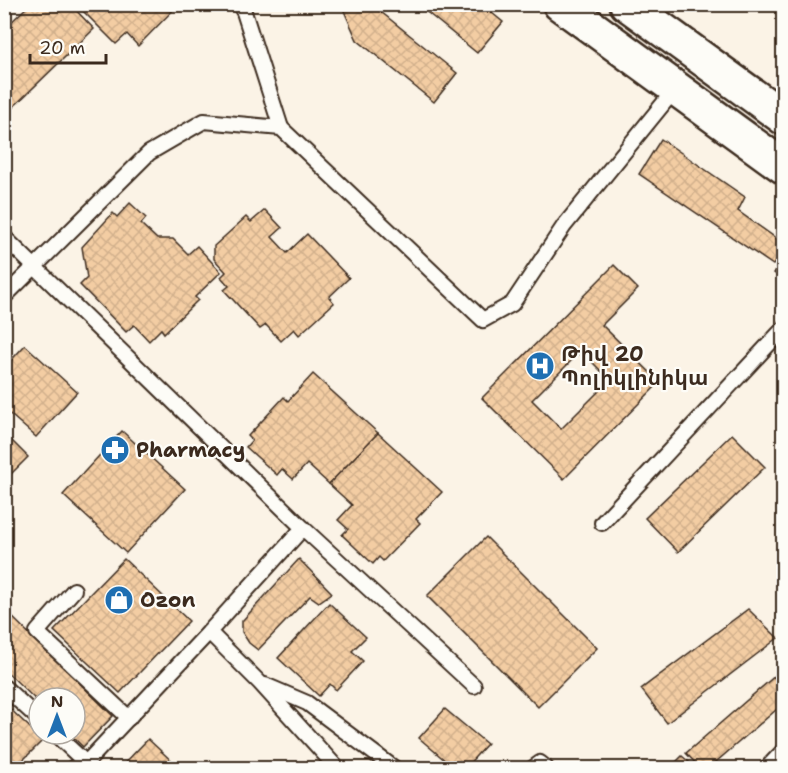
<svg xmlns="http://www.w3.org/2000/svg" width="788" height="773" viewBox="0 0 788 773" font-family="'Shantell Sans','Noto Sans Armenian',sans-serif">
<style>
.building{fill:url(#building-cross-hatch);stroke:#3b2a1e;stroke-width:1.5;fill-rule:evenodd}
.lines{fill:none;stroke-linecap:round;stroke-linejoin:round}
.service-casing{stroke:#3b2a1e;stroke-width:18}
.secondary-casing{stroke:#3b2a1e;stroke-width:38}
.service{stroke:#fdfcf7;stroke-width:14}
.secondary{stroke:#fdfcf7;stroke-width:33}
.labels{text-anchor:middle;stroke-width:4.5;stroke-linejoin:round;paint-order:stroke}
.poi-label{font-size:21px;font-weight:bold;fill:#3b2a1e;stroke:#fdfcf7;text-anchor:start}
</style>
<defs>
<pattern id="building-cross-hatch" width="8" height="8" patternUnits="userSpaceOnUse" patternTransform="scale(1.5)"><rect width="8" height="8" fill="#f3cda3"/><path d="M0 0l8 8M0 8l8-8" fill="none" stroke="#d1b08c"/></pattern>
</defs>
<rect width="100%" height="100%" fill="#fbf3e6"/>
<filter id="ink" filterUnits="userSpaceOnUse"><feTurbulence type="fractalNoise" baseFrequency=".0167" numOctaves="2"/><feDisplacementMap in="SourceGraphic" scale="12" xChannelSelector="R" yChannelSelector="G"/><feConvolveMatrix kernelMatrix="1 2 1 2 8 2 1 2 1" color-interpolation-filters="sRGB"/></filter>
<g filter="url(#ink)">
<g class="building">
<path d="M30,4H70L94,29L4,116V29Z"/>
<path d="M76,4H179L138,46L127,34L116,44Z"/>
<path d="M341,4H371L457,73L434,102L357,40Z"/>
<path d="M417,4H481L503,22L477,53Z"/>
<path d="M661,139L745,197L738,211L784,244V251L773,265L639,174Z"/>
<path d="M130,203L146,218L141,224L157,239H173L188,254L197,246L221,272L195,297L198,300L164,333L161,329L149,341L134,325L126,332L80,285L87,278L82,247L113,213L117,217Z"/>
<path d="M265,210L282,228L272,237L287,253L307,234L349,278L329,297L334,303L299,335L294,329L281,341L266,325L260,329L224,290L229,286L221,277L226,272L214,259V246L246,217L251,222Z"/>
<path d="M784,257V280L774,273Z"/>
<path d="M614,265L638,289L602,325L660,382L564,479L482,398ZM581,351L610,380L561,429L532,400Z"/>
<path d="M25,345L77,392L36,437L4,409V368Z"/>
<path d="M313,374L378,433L329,484L307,464L293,479L282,469L277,475L246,447L252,440L248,436L284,397L288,401Z"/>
<path d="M122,431L185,489L126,553L63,495Z"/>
<path d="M4,433L28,457L4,481Z"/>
<path d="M378,433L442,492L416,519L420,523L383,561L379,557L373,564L342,535L348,529L338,520L352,505L329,484Z"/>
<path d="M732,434L765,467L678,552L645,518Z"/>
<path d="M486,537L597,648L538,707L427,596Z"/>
<path d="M124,559L189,621L120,693L54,631Z"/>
<path d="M299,559L332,593L319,602L310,596L258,650L249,643L242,632V621Z"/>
<path d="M329,603L366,637L352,651L363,661L336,690L330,684L319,696L278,658Z"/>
<path d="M4,609L113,716L83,747L70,734H75V698H39V703L4,669Z"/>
<path d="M748,609L778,638L667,723L641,689Z"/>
<path d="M784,668V703L709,768H700L686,753Z"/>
<path d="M4,703L43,740L15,768H4Z"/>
<path d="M445,709L487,744L465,768H454L419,738Z"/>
<path d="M148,739L176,765L173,768H120Z"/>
<path d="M682,756L696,768H670Z"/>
</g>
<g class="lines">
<g class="service-casing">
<g id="service">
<path d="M239,4L244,12L281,128"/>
<path d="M4,237L303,528L209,632L260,683L337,768"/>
<path d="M4,297L149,153L204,121L281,128L483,320L512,304L564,226L676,88"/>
<path d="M602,523L784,328"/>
<path d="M303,528L474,686"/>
<path d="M74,590L37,632L129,718"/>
<path d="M265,685L307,703L394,768"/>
<path d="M4,687L39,719"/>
<path d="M55,734L86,763"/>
<path d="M73,768L86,763L209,632"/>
<path d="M533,768L540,763L546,768"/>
<path d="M767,768L784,750"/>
</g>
</g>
<g class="secondary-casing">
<g id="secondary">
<path d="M560,4L784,167"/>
<path d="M627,4L784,118"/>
</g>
</g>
<use href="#service" class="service"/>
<use href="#secondary" class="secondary"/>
</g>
</g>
<defs>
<g id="hospital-disc" transform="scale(1.5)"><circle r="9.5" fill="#1f6fb2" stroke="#fdfcf7"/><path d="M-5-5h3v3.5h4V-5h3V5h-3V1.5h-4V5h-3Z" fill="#fff"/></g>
<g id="pharmacy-disc" transform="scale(1.5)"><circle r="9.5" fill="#1f6fb2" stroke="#fdfcf7"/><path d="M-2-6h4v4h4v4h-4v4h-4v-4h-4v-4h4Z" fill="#fff"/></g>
<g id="shop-disc" transform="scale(1.5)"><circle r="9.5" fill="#1f6fb2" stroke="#fdfcf7"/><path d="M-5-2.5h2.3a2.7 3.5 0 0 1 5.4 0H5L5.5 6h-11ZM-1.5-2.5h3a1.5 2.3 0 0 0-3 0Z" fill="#fff"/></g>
</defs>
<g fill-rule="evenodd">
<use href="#hospital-disc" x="540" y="366"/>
<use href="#pharmacy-disc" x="115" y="450"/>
<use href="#shop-disc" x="119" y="600"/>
</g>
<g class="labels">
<g class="poi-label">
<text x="561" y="361">Թիվ 20<tspan x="561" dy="24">Պոլիկլինիկա</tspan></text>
<text x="136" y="457">Pharmacy</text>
<text x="140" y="607">Ozon</text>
</g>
</g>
<rect width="788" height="773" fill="none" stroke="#fdfcf7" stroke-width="24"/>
<rect x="12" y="12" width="764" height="749" fill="none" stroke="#3b2a1e" stroke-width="2" filter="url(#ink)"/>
<g transform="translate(57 716)"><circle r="28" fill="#fdfcf7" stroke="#afa8a0" stroke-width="1.5"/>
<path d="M0-4.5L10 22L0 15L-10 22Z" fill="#1f6fb2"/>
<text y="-9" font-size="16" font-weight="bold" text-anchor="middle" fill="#3b2a1e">N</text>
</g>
<path d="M30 54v9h76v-9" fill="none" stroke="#3b2a1e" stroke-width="3"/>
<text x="39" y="54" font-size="18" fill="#3b2a1e" stroke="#fdfcf7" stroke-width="4.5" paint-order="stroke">20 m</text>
</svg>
